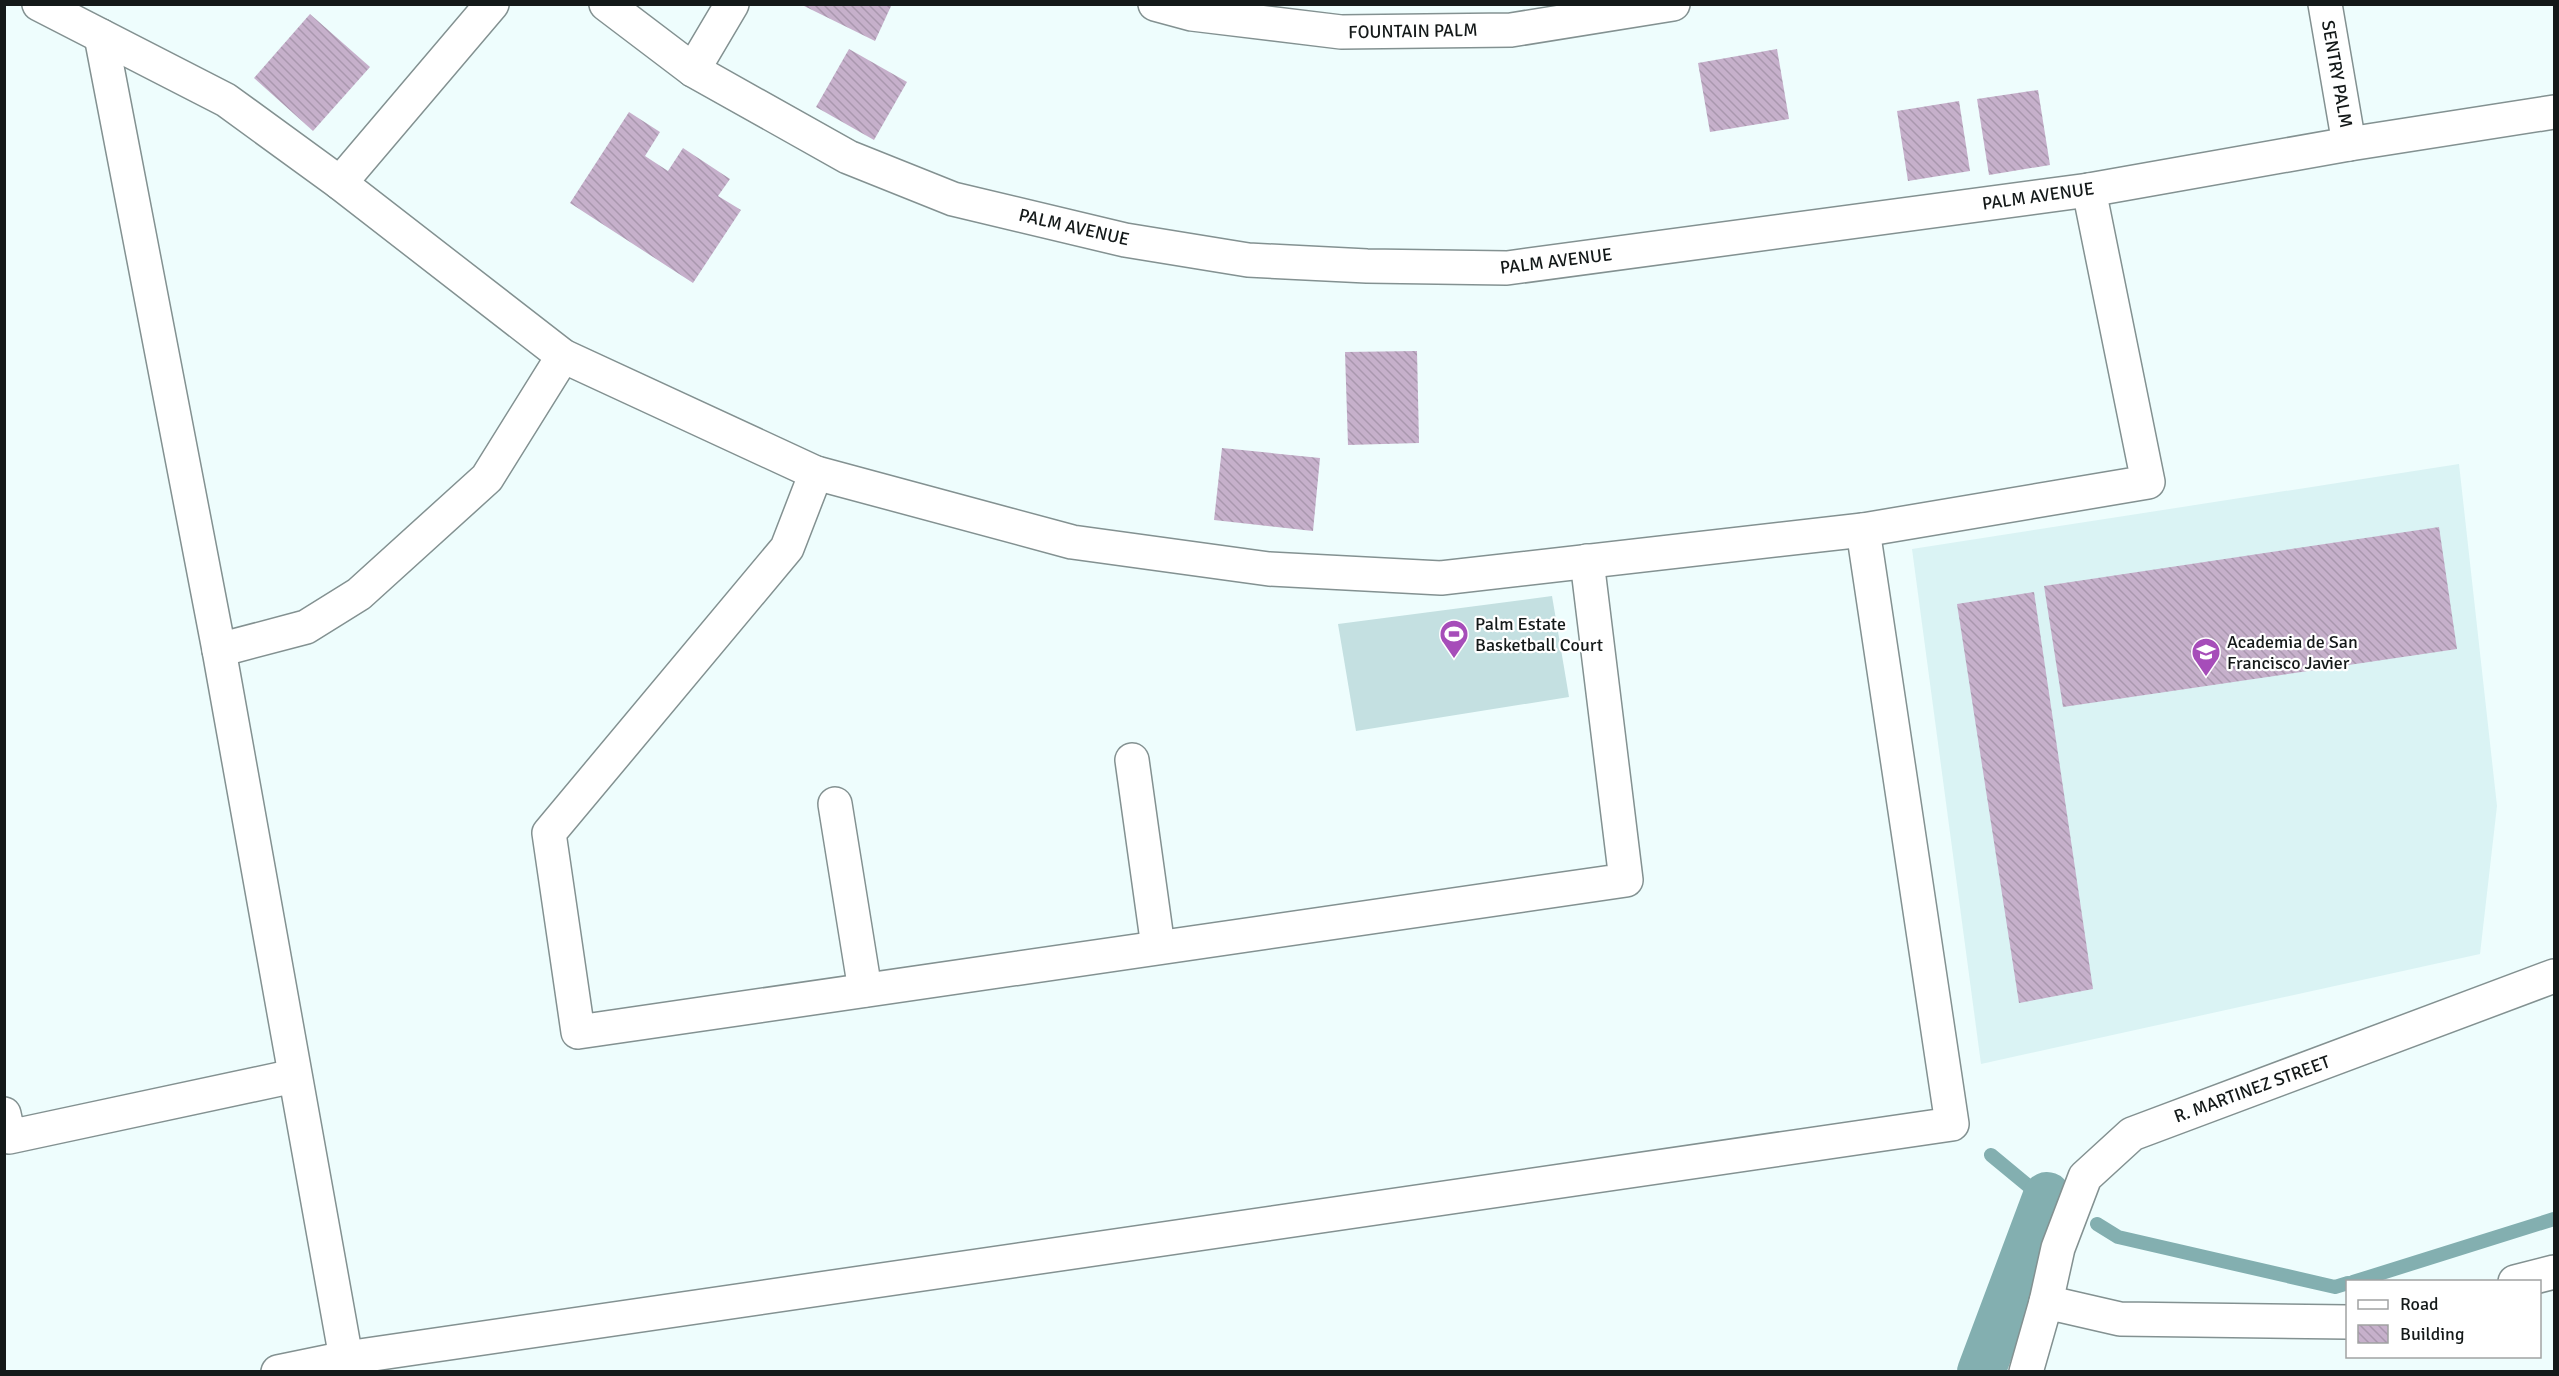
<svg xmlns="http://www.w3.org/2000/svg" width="2559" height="1376" viewBox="0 0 2559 1376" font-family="Signika,sans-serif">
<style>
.built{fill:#daf3f4}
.garden{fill:#c4e0e1}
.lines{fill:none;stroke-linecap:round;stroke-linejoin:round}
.stream{stroke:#83afb0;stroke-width:14}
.canal{stroke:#83afb0;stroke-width:48}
.building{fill:url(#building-back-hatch)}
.minor-casing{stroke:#839191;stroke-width:36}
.minor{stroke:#fff;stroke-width:33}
.labels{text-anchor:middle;stroke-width:4.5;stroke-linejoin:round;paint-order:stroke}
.street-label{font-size:18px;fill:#141919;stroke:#fff}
.poi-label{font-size:18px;fill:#141919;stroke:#fff;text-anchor:start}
</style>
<defs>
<pattern id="building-back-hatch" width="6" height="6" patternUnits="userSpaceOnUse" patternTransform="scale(1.5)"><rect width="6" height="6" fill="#c6b0cb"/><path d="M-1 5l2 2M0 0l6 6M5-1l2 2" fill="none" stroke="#a997ae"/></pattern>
</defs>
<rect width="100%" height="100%" fill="#eefdfd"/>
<path class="built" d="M2459,464L2497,806L2480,954L1981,1064L1912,549Z"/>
<path class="garden" d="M1552,596L1569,697L1356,731L1338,624Z"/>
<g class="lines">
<g class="stream">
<path d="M1991,1155L2031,1188L2063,1205"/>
<path d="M2097,1224L2118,1237L2335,1287L2348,1283"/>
<path d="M2353,1282L2554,1219"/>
</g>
<path class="canal" d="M1981,1372L2047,1196"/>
</g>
<g class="building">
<path d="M800,4H892L875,41Z"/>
<path d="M310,14L370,67L313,131L254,78Z"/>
<path d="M849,49L907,82L874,140L816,107Z"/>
<path d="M1777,49L1789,119L1710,132L1698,63Z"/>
<path d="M2038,90L2050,165L1989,175L1977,99Z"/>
<path d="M1959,101L1970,171L1908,181L1897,111Z"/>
<path d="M629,112L660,132L645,156L668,171L683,148L730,179L718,196L741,210L693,283L570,203Z"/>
<path d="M1417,351L1419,443L1348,445L1345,352Z"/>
<path d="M1222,448L1320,458L1313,531L1214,520Z"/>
<path d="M2439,527L2457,649L2063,707L2044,586Z"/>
<path d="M2034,592L2093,989L2019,1003L1957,604Z"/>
</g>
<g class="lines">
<g class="minor-casing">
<g id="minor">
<path d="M39,4L226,100L340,183L563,356L816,473L1072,542L1269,569L1441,578L1863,530L2148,482L2089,190"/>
<path d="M606,4L693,70L848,157L953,199L1125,240L1248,260L1367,266L1507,268L2089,190L2349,144L2554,112"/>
<path d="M1155,4L1192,14L1341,32L1511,30L1673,4"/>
<path d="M2325,4L2349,144"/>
<path d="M101,36L219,650L346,1358"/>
<path d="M693,70L732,4"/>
<path d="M340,183L492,4"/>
<path d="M816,473L787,548L549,833L578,1032L1626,880L1587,561"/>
<path d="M219,650L306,627L359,594L487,478L563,356"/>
<path d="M1132,760L1158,947"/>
<path d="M835,804L865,990"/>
<path d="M4,1114L9,1137L294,1076"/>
<path d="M2515,1282L2554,1272"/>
<path d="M2046,1302L2058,1248L2085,1177L2132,1134L2554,976"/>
<path d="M278,1372L346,1358L1952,1124L1863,530"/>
<path d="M2026,1372L2046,1302L2120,1319L2348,1322"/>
</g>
</g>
<use href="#minor" class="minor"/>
</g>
<defs>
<g id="stadium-pin" transform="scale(1.5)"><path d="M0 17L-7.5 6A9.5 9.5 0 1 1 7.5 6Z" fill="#a64db9" stroke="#fff"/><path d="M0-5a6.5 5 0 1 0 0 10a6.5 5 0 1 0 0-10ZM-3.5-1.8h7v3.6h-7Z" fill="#fff"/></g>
<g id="school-pin" transform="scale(1.5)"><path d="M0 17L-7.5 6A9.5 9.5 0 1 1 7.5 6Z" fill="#a64db9" stroke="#fff"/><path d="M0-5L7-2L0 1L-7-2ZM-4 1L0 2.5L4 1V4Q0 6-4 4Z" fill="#fff"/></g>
</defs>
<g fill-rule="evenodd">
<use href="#stadium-pin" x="1454" y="634"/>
<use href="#school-pin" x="2206" y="652"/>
</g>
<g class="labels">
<g class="street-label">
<text transform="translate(1413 31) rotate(-1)" y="6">FOUNTAIN PALM</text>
<text transform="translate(2337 74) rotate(80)" y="6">SENTRY PALM</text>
<text transform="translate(2038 196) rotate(-8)" y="6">PALM AVENUE</text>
<text transform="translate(1074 227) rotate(13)" y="6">PALM AVENUE</text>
<text transform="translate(1556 261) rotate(-7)" y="6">PALM AVENUE</text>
<text transform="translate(2252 1089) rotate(-20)" y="6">R. MARTINEZ STREET</text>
</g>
<g class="poi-label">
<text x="1475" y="630">Palm Estate<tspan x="1475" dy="21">Basketball Court</tspan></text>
<text x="2227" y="648">Academia de San<tspan x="2227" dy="21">Francisco Javier</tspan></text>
</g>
</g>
<rect width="2559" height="1376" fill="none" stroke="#141919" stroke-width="12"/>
<rect x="2346" y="1280" width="195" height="78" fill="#ffffff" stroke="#a1a3a3" stroke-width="1.5"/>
<rect x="2358" y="1300" width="30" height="9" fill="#ffffff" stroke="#a1a3a3" stroke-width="1.5"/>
<text x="2400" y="1310" font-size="18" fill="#141919">Road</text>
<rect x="2358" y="1325" width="30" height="18" fill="url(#building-back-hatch)" stroke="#a1a3a3" stroke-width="1.5"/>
<text x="2400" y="1340" font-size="18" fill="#141919">Building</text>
</svg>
